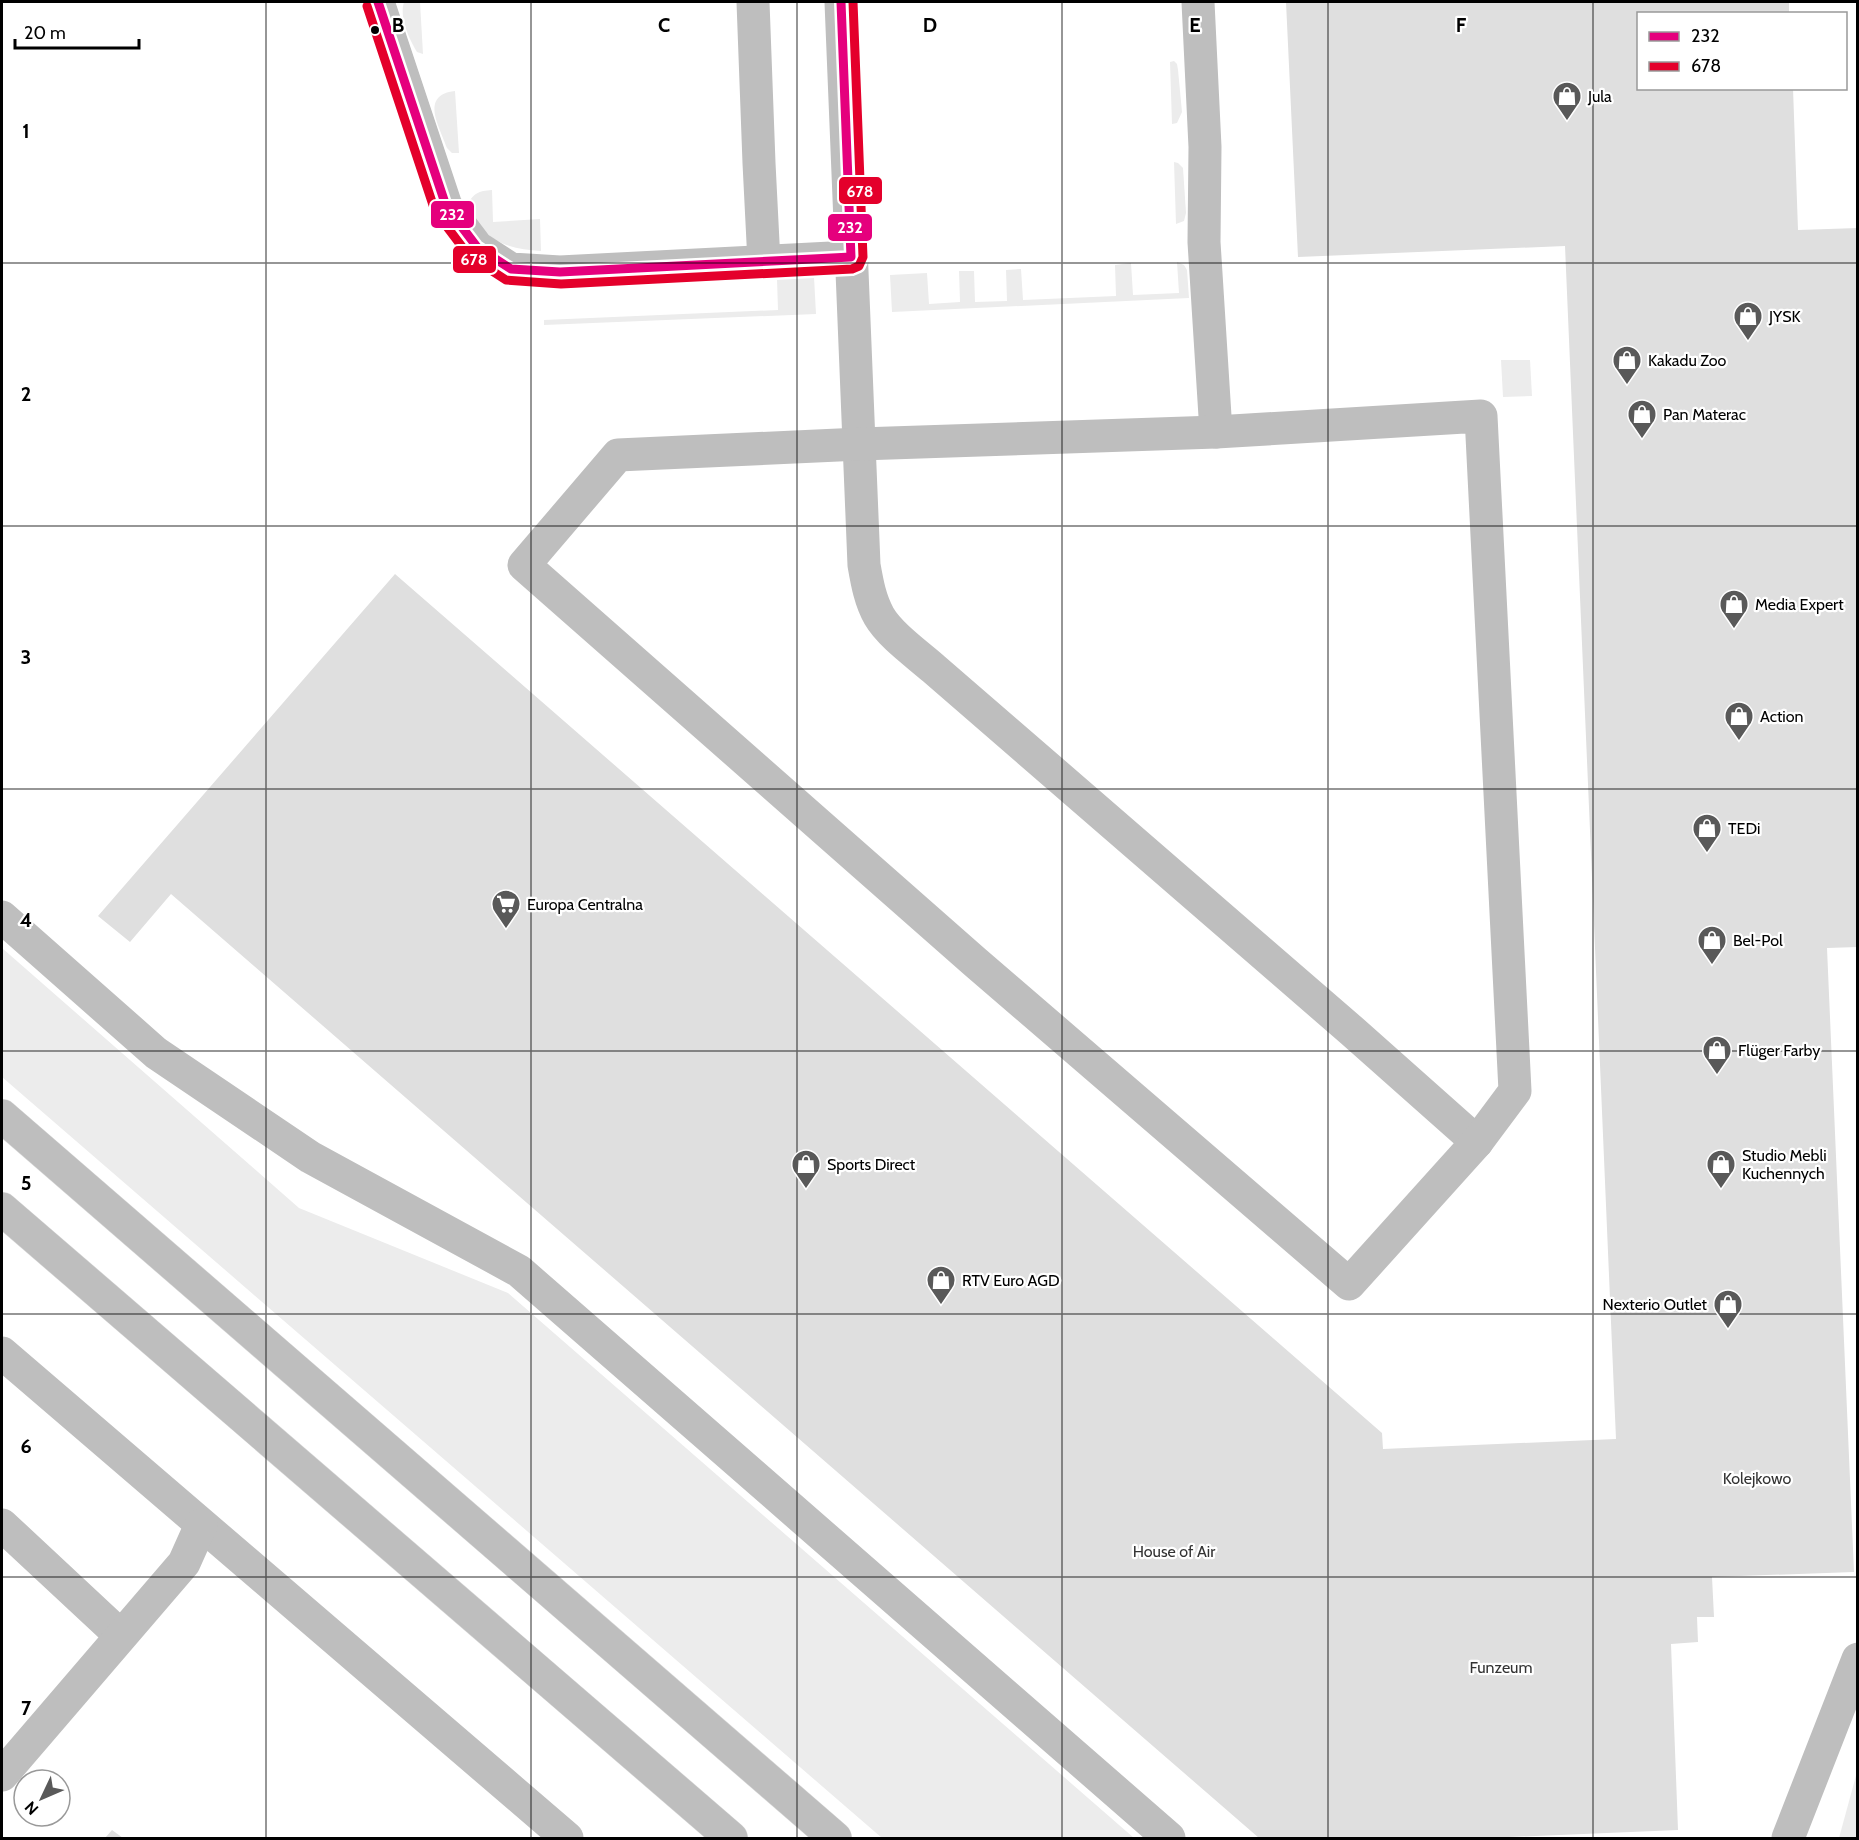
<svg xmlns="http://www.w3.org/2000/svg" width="1859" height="1840" viewBox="0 0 1859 1840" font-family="Cabin,sans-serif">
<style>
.green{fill:#ececec}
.building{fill:#dfdfdf}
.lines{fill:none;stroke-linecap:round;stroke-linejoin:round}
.highway-casing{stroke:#dbdbdb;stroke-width:34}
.minor{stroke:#bebebe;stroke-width:33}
.highway{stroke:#bebebe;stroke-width:33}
.bus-1-casing{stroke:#fff;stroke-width:14}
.bus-2-casing{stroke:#fff;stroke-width:14}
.bus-1{stroke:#e5007d;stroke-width:9}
.bus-2{stroke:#e4002b;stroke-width:9}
.grid{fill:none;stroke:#000;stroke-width:1.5;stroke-opacity:0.55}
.bus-dot{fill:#000;stroke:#fff;stroke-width:2}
.labels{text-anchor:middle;stroke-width:4.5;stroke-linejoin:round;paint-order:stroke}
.poi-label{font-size:16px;fill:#000;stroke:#fff;text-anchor:start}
.park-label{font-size:16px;fill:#333;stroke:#fff}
.grid-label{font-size:20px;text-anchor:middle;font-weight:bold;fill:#000;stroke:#fff;stroke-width:4.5;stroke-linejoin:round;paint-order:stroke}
.line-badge{stroke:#fff;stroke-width:2}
.badge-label{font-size:16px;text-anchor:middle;font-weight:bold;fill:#fff}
</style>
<rect width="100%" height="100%" fill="#fff"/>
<g class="green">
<path d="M404,2H420L423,54L417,52C409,39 399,17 404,2Z"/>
<path d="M1174,61L1177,64L1178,70L1182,112L1177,123L1172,124L1170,62Z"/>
<path d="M455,91L459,153H452L447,148C440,127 419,95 455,91Z"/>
<path d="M1174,162L1178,163L1183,168L1186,213L1184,221L1176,224Z"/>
<path d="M492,190L493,222L540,219L541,251C517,249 496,246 480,226C474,219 469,214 467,205C474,193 478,191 492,190Z"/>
<path d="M1177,262L1184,265L1187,270L1189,298L892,312L890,275L927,273L929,304L960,302L959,271H974L975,302L1007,301L1006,270L1021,269L1023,300L1116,296L1115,265L1131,263L1133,295L1179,293Z"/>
<path d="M814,277L816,314L544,325V320L778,310L777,279Z"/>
<path d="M1501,360H1530L1532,396L1503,397Z"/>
<path d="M2,948L299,1208L508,1293L1134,1838H882L2,1077Z"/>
<path d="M1857,1772V1838H1839Z"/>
</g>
<g class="building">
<path d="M1286,2H1789V14H1638V88H1793L1798,230L1858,228V947L1827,948L1854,1572L1712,1577L1714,1617H1697L1698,1642L1671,1644L1678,1830L1485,1838H1259L171,894L130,942L98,916L395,574L1382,1433L1383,1449L1616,1439L1565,246L1298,257Z"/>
<path d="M112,1830L123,1838H105Z"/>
</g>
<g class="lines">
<g class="highway-casing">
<g id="highway">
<path d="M2,1116L835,1838"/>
<path d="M2,1209L731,1838"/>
</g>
</g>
<g class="minor">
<path d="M378,2L446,206L477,247L511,269L560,272L851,257"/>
<path d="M753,2L759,163L764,262"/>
<path d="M841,2L864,565C867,582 870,600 879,616C890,635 917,654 934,669L1352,1031L1477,1142"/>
<path d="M1198,2L1205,147L1204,242L1216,432"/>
<path d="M1481,416L1515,1091L1477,1142L1349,1284L975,962L524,565L618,455L860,444L1216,432Z"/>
<path d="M2,917L156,1053L310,1157L519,1271L1169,1838"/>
<path d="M2,1353L567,1838"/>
<path d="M2,1525L120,1635"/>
<path d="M2,1775L184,1563L201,1525"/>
<path d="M1788,1838L1858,1659"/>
</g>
<use href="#highway" class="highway"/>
<g class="bus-1-casing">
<path id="bus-1" d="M378,2L446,206L477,247L511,269L560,272L851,257L841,2"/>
</g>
<g class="bus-2-casing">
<path id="bus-2" d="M367,6L435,211L469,256L506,280L561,284L852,269L859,266L863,257L853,2"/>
</g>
<use href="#bus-1" class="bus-1"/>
<use href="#bus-2" class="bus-2"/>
</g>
<path class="grid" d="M266,2V1838M531,2V1838M797,2V1838M1062,2V1838M1328,2V1838M1593,2V1838M2,263H1858M2,526H1858M2,789H1858M2,1051H1858M2,1314H1858M2,1577H1858"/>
<defs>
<g id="shop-pin" transform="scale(1.5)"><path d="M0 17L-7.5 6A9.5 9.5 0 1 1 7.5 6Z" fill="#595959" stroke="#fff"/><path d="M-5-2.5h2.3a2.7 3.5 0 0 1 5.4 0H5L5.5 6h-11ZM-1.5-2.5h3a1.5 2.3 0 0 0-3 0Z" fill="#fff"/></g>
<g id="supermarket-pin" transform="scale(1.5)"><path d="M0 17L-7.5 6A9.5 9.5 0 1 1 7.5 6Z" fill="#595959" stroke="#fff"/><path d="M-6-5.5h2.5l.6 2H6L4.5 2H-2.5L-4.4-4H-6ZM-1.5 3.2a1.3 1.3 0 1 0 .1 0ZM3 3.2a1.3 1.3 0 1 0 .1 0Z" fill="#fff"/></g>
</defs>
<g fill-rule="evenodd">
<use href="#shop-pin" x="1567" y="96"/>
<use href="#shop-pin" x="1748" y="316"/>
<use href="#shop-pin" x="1627" y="360"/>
<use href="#shop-pin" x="1642" y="414"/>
<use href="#shop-pin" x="1734" y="604"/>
<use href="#shop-pin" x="1739" y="716"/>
<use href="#shop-pin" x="1707" y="828"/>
<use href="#supermarket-pin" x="506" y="904"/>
<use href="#shop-pin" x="1712" y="940"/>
<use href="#shop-pin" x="1717" y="1050"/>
<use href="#shop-pin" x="806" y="1164"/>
<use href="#shop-pin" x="1721" y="1164"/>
<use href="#shop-pin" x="941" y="1280"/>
<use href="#shop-pin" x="1728" y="1304"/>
</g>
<circle class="bus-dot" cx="375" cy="30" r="5"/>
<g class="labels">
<g class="poi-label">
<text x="1588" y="102">Jula</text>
<text x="1769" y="322">JYSK</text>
<text x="1648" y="366">Kakadu Zoo</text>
<text x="1663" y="420">Pan Materac</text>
<text x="1755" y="610">Media Expert</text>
<text x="1760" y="722">Action</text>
<text x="1728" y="834">TEDi</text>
<text x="527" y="910">Europa Centralna</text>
<text x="1733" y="946">Bel-Pol</text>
<text x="1738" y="1056">Flüger Farby</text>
<text x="1742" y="1161">Studio Mebli<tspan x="1742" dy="18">Kuchennych</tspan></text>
<text x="827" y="1170">Sports Direct</text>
<text x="962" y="1286">RTV Euro AGD</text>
<text x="1707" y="1310" text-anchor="end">Nexterio Outlet</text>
</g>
<g class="park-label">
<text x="1757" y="1484">Kolejkowo</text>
<text x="1174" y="1557">House of Air</text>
<text x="1501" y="1673">Funzeum</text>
</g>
</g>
<g class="grid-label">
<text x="398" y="32">B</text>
<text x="664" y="32">C</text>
<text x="930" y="32">D</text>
<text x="1195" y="32">E</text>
<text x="1461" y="32">F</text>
<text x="26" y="138">1</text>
<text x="26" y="401">2</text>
<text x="26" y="664">3</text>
<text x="26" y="927">4</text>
<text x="26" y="1190">5</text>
<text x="26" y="1453">6</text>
<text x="26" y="1715">7</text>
</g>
<g class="line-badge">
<rect x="838" y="176" width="45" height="29" rx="6" fill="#e4002b"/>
<rect x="430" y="200" width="45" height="29" rx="6" fill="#e5007d"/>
<rect x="827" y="213" width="46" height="29" rx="6" fill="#e5007d"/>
<rect x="452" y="245" width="45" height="29" rx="6" fill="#e4002b"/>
</g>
<g class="badge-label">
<text x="860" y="197">678</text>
<text x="452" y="220">232</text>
<text x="850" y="233">232</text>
<text x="474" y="265">678</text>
</g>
<rect width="1859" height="1840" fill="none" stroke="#000000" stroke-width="6"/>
<rect x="1637" y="12" width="210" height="78" fill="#ffffff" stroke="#999999" stroke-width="1.5"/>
<rect x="1649" y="32" width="30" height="9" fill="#e5007d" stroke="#999999" stroke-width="1.5"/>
<text x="1691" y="42" font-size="18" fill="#000000">232</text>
<rect x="1649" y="62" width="30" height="9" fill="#e4002b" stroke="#999999" stroke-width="1.5"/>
<text x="1691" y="72" font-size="18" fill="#000000">678</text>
<g transform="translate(42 1798) rotate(226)"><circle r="28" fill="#ffffff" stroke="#999999" stroke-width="1.5"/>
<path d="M0-4.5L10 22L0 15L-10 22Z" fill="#595959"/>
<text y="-9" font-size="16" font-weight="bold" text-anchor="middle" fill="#000000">N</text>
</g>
<path d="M15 39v9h124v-9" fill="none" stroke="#000000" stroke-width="3"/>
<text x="24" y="39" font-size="18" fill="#000000" stroke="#ffffff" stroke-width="4.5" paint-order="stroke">20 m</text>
</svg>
